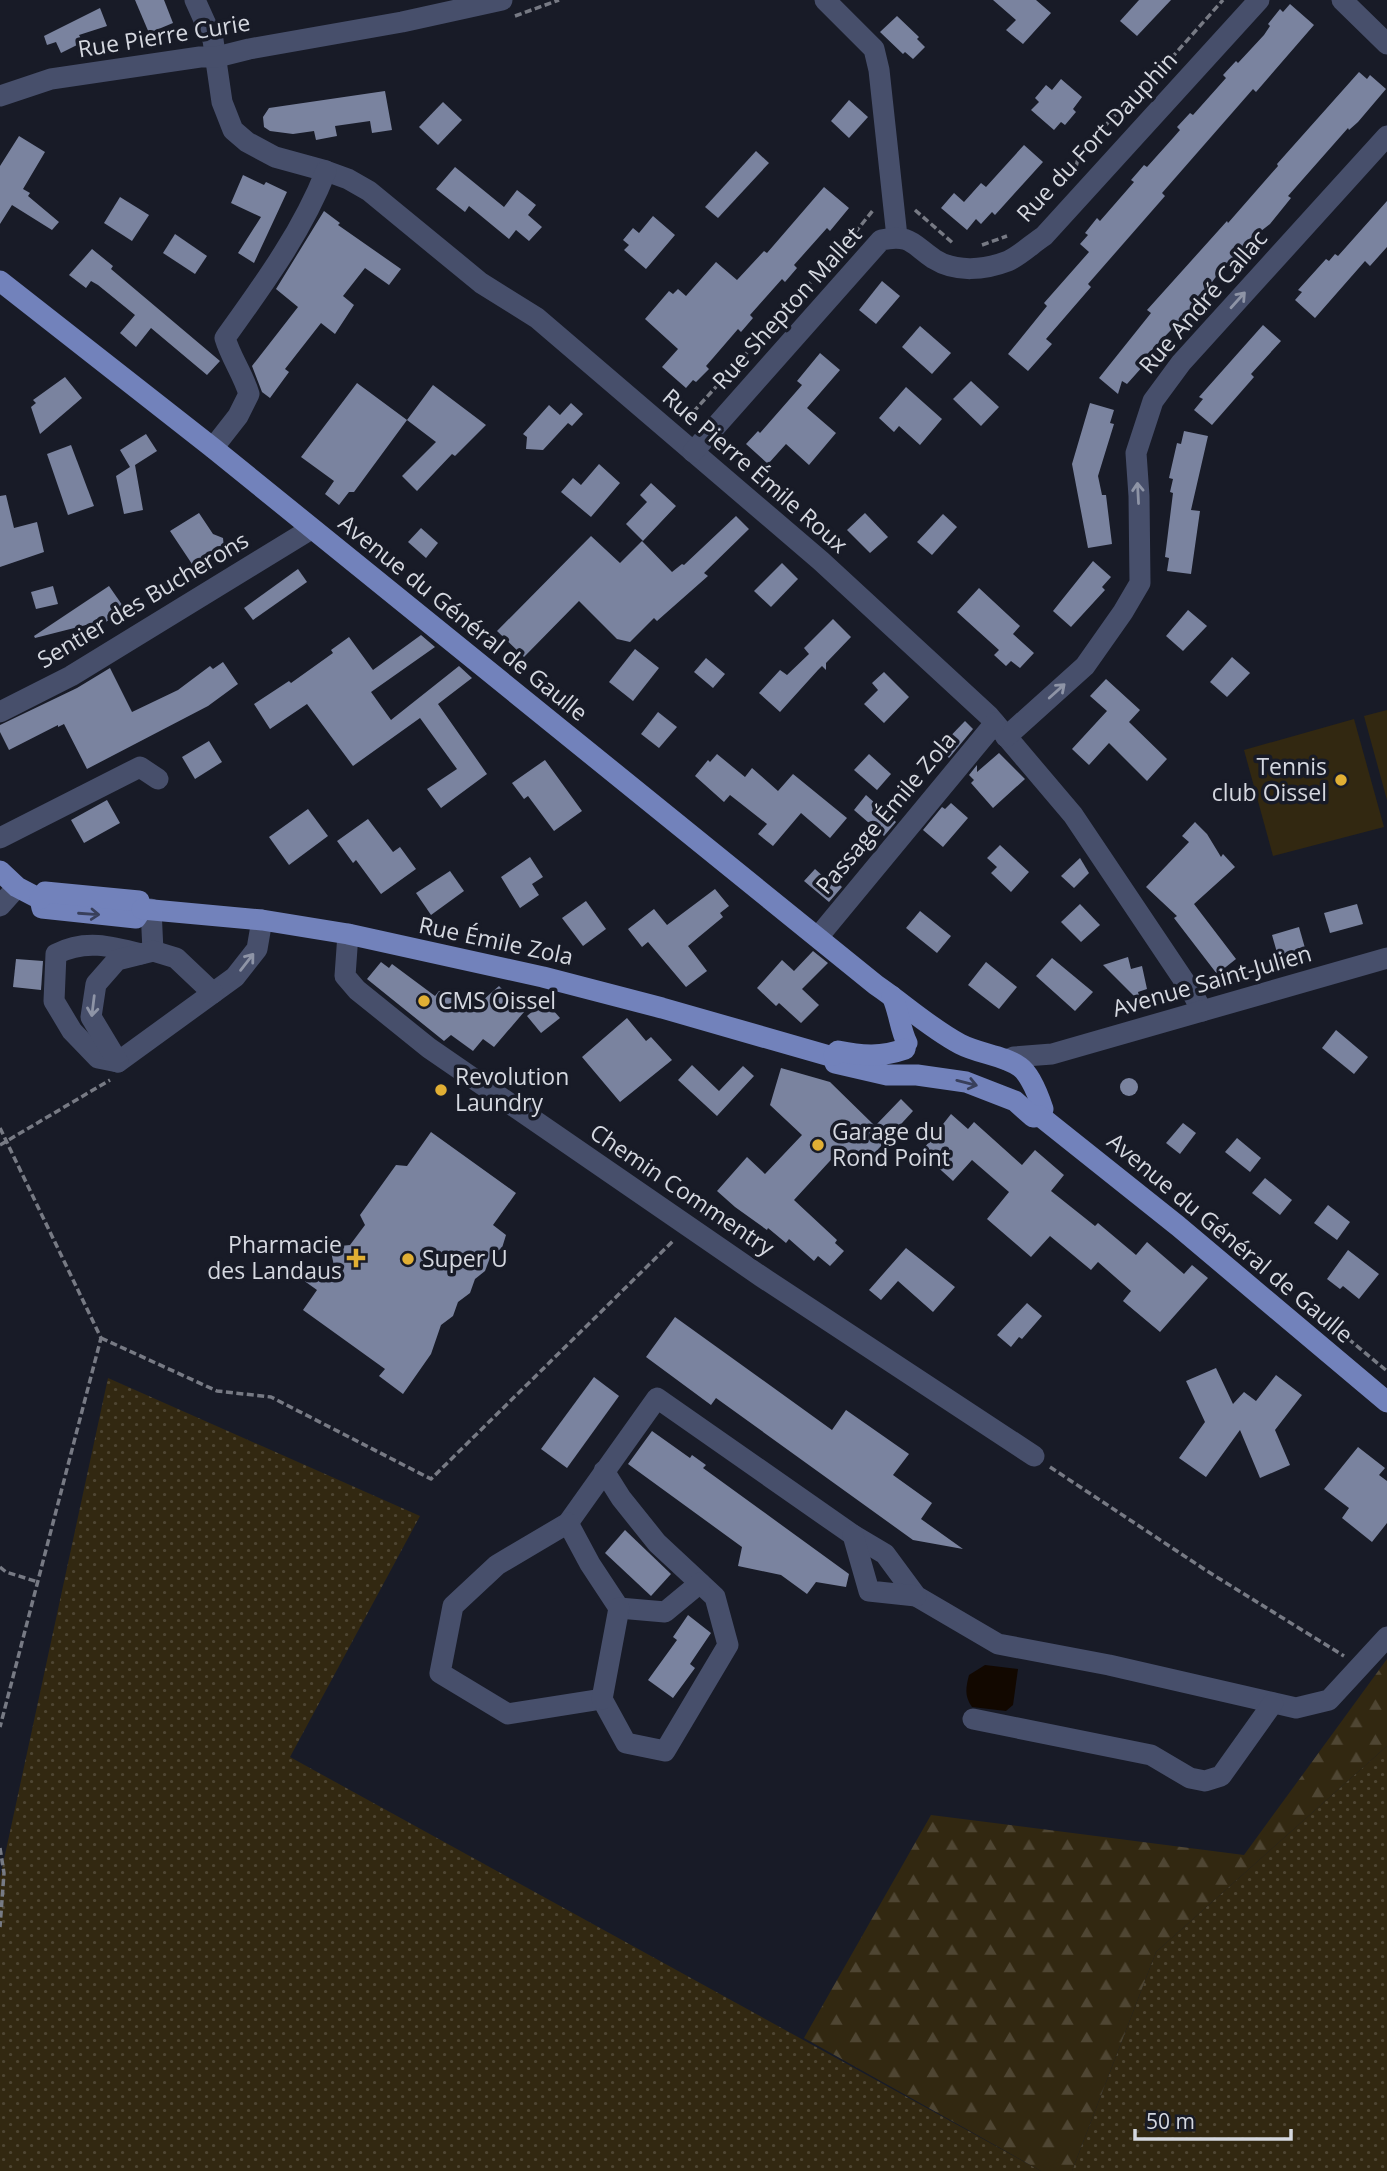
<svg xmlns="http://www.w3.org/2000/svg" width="1387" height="2171" viewBox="0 0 1387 2171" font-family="'Open Sans',sans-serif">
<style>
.grass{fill:url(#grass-dots)}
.forest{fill:url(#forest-firs)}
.pitch{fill:#322811}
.water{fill:#120800}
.building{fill:#7a839f}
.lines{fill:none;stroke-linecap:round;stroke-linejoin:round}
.path{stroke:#777a84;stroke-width:3.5;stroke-dasharray:7 3.5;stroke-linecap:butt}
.minor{stroke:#474f6b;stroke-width:21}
.major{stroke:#7282bb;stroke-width:21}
.oneway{stroke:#8e94a6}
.oneway2{stroke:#383f5b}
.poi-dot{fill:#e1af34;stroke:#181b27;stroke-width:2.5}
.labels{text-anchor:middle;stroke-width:7;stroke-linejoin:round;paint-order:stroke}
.street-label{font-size:23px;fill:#d5d8e0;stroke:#181b27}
.poi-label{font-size:23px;fill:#d5d8e0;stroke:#181b27;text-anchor:start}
</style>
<defs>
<pattern id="grass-dots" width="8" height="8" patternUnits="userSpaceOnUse" patternTransform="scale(1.75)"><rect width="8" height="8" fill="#322811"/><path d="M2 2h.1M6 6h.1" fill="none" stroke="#4f4633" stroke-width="1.8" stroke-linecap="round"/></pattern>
<pattern id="forest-firs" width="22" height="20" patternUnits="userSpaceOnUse" patternTransform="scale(1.75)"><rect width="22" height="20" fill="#322811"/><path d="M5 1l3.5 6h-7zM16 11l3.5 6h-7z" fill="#4f4633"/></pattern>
</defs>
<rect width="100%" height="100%" fill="#181b27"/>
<g class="grass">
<path d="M108,1378L420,1516L290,1757L1041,2171H0V1878Z"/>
<path d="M1387,1746V2171H1072L1156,1952Z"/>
</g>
<path class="forest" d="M1387,1659V1746L1156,1952L1072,2171H1041L804,2038L931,1815L1244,1855Z"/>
<g class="pitch">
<path d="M1387,710V800L1364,716Z"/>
<path d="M1354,719L1384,827L1273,856L1244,750Z"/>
</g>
<path class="water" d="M985,1665L1018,1669L1013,1705L1006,1711L972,1707C964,1696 966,1687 969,1675Z"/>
<g class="building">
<path d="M135,0H164L173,23L149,33Z"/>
<path d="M993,0H1036L1051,13L1023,44L1006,30L1016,20Z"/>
<path d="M1139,0H1171L1137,36L1120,21Z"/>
<path d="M1290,4L1314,25L1256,92L1253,89L1162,193L1165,196L1088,284L1091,287L1046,339L1052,344L1028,371L1008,354L1047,306L1044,303L1089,252L1080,244L1088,235L1085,233L1097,218L1100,221L1134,182L1131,180L1138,172L1144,165L1147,167L1173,138L1180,130L1177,127L1190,113L1193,115L1226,78L1223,75L1236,61L1238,63L1264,35L1270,26L1268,24L1280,9L1283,12Z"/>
<path d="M100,8L107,26L79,35L83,42L61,53L56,42L47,45L44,36Z"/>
<path d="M897,16L919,37L917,39L925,47L913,59L905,52L903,54L880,32Z"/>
<path d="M1359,72L1367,79L1370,75L1386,89L1358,122L1349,130L1348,128L1288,196L1291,198L1270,224L1261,231L1259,229L1215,278L1194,306L1148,354L1152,356L1127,384L1122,381L1118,394L1099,378L1151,313L1147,310L1227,221L1228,223L1278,166L1277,164Z"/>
<path d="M1061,79L1082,97L1073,109L1076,112L1065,125L1061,122L1054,130L1031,110L1039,102L1035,98L1046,85L1052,90Z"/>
<path d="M385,91L392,130L372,133L370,121L335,126L337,136L316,140L314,131L293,134L270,131L264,127L263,117L269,108Z"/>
<path d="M849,100L868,117L849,138L831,121Z"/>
<path d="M443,102L462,120L438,145L419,127Z"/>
<path d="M19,136L45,152L23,189L30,193L28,196L59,222L52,230L12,205L0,224V166Z"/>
<path d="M1024,145L1043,162L995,215L992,212L981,224L976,219L967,230L941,208L954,193L964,202L981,183L986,187Z"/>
<path d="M756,151L769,163L718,218L705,207Z"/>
<path d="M455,167L504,207L517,190L536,205L528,215L542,227L529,241L516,230L509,239L469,206L465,212L436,189Z"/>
<path d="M243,175L264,185L266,182L287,192L254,263L238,253L261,217L231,203Z"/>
<path d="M824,187L849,208L830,231L827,228L794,265L797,268L785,282L782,279L750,315L753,318L741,332L738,329L713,358L706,366L709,369L696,382L693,380L686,388L662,367L678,349L645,319L669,291L673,294L678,289L686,296L716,262L737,280L764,251L767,253Z"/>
<path d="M120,197L149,215L132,241L104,223Z"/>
<path d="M1387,201V247L1370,266L1365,261L1315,318L1295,300L1302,292L1298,290L1326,259L1329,261L1335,254L1338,256Z"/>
<path d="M324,211L340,223L338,225L401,269L389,285L365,268L343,296L354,305L335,334L321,323L285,369L289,372L270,398L262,392L252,366L298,307L276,289Z"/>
<path d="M653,216L675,235L646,269L624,250L629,245L623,240L633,228L639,233Z"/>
<path d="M175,234L207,256L195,274L163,253Z"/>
<path d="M92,249L113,266L111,269L220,361L207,375L151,328L136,347L120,333L135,315L98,285L91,281L86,288L69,275Z"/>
<path d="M882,281L900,296L876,324L859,310Z"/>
<path d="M1263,325L1281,341L1251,374L1254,377L1212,425L1194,410L1203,399L1199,397Z"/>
<path d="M920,326L951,353L932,374L902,347Z"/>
<path d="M820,353L840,370L807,408L836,433L809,465L786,444L768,464L746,444L758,431L760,433L802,385L797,381Z"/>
<path d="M65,377L82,398L40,434L31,407L36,403L33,400Z"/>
<path d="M971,381L999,407L981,426L953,399Z"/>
<path d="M357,383L407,420L354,492H349L339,505L325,494L334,481L301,457Z"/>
<path d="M433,385L486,425L455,456L452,454L417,491L402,476L436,442L407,420Z"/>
<path d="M906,387L942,419L920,445L899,426L894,432L879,418Z"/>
<path d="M571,403L583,414L572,426L568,423L543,450L526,449L527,437L523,434L549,405L560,415Z"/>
<path d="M1090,403L1114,410L1110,423L1114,424L1098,476L1102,495H1106L1112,544L1088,548L1072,464Z"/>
<path d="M1184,431L1208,436L1191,510L1200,511L1191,574L1167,571L1169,558L1165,557L1173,493L1170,492L1173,479L1169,478L1177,443L1181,444Z"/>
<path d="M146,434L157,451L135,465L143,510L124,514L116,476L130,467L120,450Z"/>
<path d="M71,445L94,506L68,515L47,454Z"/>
<path d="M599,464L620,483L591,517L561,492L573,478L581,485Z"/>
<path d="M651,483L676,506L643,541L626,524L647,502L640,495Z"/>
<path d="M6,495L14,528L37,522L44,552L0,567V496Z"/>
<path d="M199,513L213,534L223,538L224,548L217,554L210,552L192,564L170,531Z"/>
<path d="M865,513L888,537L870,553L847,530Z"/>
<path d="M943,514L957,527L932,555L917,542Z"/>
<path d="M736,516L749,529L704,573L708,576L657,621L654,618L630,642L617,639L579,601L524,657L497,631L591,536L620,563L642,541L672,572L682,564L684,565Z"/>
<path d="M421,528L438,543L426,558L408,542Z"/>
<path d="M1093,561L1111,577L1102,587L1105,590L1071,627L1053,611Z"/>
<path d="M782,563L798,579L771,607L754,591Z"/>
<path d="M298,569L307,582L253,620L244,608Z"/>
<path d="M53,586L58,604L36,609L31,592Z"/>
<path d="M109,586L125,609L91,632L86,625L35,638L34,636Z"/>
<path d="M979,588L1020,626L1013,634L1034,653L1020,668L1011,661L1006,666L994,655L999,650L957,612Z"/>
<path d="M1188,610L1207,626L1183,651L1166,636Z"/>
<path d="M833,619L851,637L826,663V670L822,666L818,670L780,712L759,693L780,670L787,675L809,654L804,648Z"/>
<path d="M421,635L435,647L371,692L391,720L459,666L472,678L438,704L487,774L441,808L427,789L457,769L420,718L353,766L307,704L270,729L254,704L289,681L291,683L333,653L331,650L349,637L373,670Z"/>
<path d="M635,649L659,668L633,701L609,682Z"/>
<path d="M1232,657L1250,673L1227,697L1210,682Z"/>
<path d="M706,658L725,674L713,688L694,672Z"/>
<path d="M223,662L238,684L208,706L87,769L64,724L58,727V725L9,750L0,732V725L77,688L110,668L132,712L178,690L210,666L213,669Z"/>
<path d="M884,672L909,697L884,723L864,704L878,690L872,683Z"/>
<path d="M1106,679L1140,710L1129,722L1167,759L1147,781L1109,743L1089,765L1072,749L1107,711L1090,696Z"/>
<path d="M658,712L677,727L659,748L641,734Z"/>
<path d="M965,721L973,729L949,758L939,748Z"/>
<path d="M209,741L222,762L195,779L182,757Z"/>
<path d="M999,753L1025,779L993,808L971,783L974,780L969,775L977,765V772Z"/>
<path d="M717,754L745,777L752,768L778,791L793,774L847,818L830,838L801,813L773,846L758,834L767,824L730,795L724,802L695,776L708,760L710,762Z"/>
<path d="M869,754L891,774L877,790L854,770Z"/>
<path d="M545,760L582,811L554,831L528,796L524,799L512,783Z"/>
<path d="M866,795L896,822L884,836L854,810Z"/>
<path d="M107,800L120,823L84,843L71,820Z"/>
<path d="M951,803L968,818L943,847L923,830L942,807L945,809Z"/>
<path d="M308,809L328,836L289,865L269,837Z"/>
<path d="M368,819L393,852L400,847L416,869L381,894L356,860L353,863L337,841Z"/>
<path d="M1195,822L1207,834L1221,857L1223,854L1235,867L1194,904L1236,959L1217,974L1174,918L1177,916L1146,887L1189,842L1182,836Z"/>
<path d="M1000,845L1029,872L1011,892L991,873L997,867L987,858Z"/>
<path d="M530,857L543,877L532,884L539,895L520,908L501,877Z"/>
<path d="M1080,858L1089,873L1074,888L1061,876Z"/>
<path d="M815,869L825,878L828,874L842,887L829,902L804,881Z"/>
<path d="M450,871L464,891L431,915L416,893Z"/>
<path d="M715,889L729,906L720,913L723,917L688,946L707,971L686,987L648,942L642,947L628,929L654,909L667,925Z"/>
<path d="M586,901L606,929L583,946L562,918Z"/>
<path d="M1080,904L1100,925L1081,942L1061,922Z"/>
<path d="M1357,904L1363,924L1330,933L1324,913Z"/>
<path d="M920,911L951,936L937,953L906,928Z"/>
<path d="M1299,927L1305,948L1278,956L1272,935Z"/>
<path d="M813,951L828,963L802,989L819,1005L801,1023L779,1003L776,1006L757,988L782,960L794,971Z"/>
<path d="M1128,957L1131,969L1142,966L1147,989L1138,992L1141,1003L1103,965Z"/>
<path d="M1052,958L1093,992L1075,1011L1036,976Z"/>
<path d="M16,959L43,961L41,990L13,987Z"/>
<path d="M381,962L389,968L392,964L435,996L439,991L453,990L475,1007L499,986L524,1012L494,1047L483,1039L473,1051L451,1035L444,1041L367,979Z"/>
<path d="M986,962L1017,987L999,1009L968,985Z"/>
<path d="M545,1001L560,1018L541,1033L527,1016Z"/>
<path d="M627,1018L646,1041L651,1037L672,1060L620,1102L582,1057Z"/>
<path d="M1336,1030L1368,1057L1354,1074L1322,1048Z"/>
<path d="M692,1065L719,1091L743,1066L754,1076L717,1116L678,1080Z"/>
<path d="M781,1068L830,1082L875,1126L901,1099L913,1111L860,1169L840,1150L794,1200L837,1240L835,1243L844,1251L830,1266L818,1256L814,1261L789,1239L786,1243L768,1228L767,1230L735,1207L717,1191L747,1157L765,1174L802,1135L770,1105Z"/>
<circle cx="1129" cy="1087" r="9"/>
<path d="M951,1114L968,1129L974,1122L1022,1165L1035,1150L1064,1175L1051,1191L1095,1226L1098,1223L1136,1255L1147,1242L1184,1274L1192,1265L1208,1278L1160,1332L1123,1301L1131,1291L1098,1262L1091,1270L1050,1236L1031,1257L987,1219L1009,1192L972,1160L953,1181L921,1152Z"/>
<path d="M1183,1123L1196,1133L1180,1154L1166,1143Z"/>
<path d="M431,1132L516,1193L493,1225L506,1235L502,1248L491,1255L485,1271L475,1279L470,1293L458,1302L453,1316L441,1325L431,1354L403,1394L379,1376L385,1369L303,1310L317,1290L303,1280L299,1266L319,1264L336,1275L330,1247L350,1245L365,1225L360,1215L396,1165L407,1166Z"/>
<path d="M1237,1138L1261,1158L1250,1172L1225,1152Z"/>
<path d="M1265,1178L1292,1200L1280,1215L1252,1193Z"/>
<path d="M1328,1205L1350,1222L1337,1240L1314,1223Z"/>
<path d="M906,1248L955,1287L933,1312L898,1281L881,1300L869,1290Z"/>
<path d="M1348,1250L1379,1274L1359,1299L1343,1286L1340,1289L1327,1279Z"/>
<path d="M1027,1303L1042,1316L1022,1339L1019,1337L1011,1347L997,1335Z"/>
<path d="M675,1317L832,1430L846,1410L909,1454L893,1475L932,1503L921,1519L963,1549L913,1540L716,1398L711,1405L646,1357Z"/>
<path d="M1216,1368L1233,1404L1244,1392L1256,1401L1276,1375L1302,1395L1275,1430L1290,1465L1260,1478L1240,1430L1206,1477L1179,1458L1205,1422L1186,1381Z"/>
<path d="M594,1377L619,1396L567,1468L541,1449Z"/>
<path d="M652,1431L690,1458L692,1455L706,1465L703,1468L849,1574L846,1587L816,1582L807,1594L781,1575L738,1566L742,1547L628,1464Z"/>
<path d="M1358,1447L1385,1468L1379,1475L1387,1481V1523L1372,1542L1342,1518L1349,1508L1324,1489Z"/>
<path d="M625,1530L671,1574L651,1596L605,1553Z"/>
<path d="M688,1615L711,1633L690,1664L695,1668L673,1698L648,1680L677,1640L673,1637Z"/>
</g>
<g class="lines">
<g class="path">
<path d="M515,16L559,0"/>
<path d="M1076,167L1079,154L1153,74L1159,72L1223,0"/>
<path d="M915,210L954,244"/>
<path d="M982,245L1007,236"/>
<path d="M686,420L850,239L874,209"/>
<path d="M0,1128L101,1338L0,1727"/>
<path d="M0,1145L110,1080"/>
<path d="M1340,1332L1387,1371"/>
<path d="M101,1338L217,1391L271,1397L431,1479L673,1241"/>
<path d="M1050,1467L1207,1571L1344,1656"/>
<path d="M0,1567L6,1572L38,1582"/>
<path d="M0,1848L4,1873L0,1927"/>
</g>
<g class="minor">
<path d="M195,0L213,40L222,102L233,130L247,142L275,157L326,171L348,179L369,191L481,283L537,318L821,561L989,716L1073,815L1193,994L1202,1011"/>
<path d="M825,0L874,49L879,70L897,237"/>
<path d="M1342,0L1387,44"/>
<path d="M0,96L51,79L200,57H217L249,49L402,22L502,0"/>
<path d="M213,448L238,416L249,394C243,374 231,358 225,338C263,285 302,232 326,171"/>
<path d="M693,452L881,240C911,234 912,244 934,259C956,273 985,270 1008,261C1021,255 1033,243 1044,236L1259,0"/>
<path d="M0,712L71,676L311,529"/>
<path d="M1006,737L1085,666L1123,612L1140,583L1139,496L1136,453L1153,401L1181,363L1387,136"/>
<path d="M0,838L140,767L158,779"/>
<path d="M0,906L17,887"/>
<path d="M151,909L153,951"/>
<path d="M348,934L345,976L357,990L429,1048L762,1277L1034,1456"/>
<path d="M818,937L995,723"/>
<path d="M141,954C111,946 85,939 56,954L54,1001L72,1031L98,1058L118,1062L235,977L257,949L262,920"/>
<path d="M1007,1060L1014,1057L1052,1054L1387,958"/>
<path d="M118,1062L91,1017L96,984L117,960L153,951L176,958L213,993"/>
<path d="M604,1471L621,1498L657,1543L715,1597L728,1645L665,1751L626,1743L602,1699L508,1714L440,1673L453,1606L497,1565L568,1523L657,1398L853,1535L885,1554L916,1596L998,1644L1109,1665L1296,1708L1329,1700L1387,1637"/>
<path d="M568,1523L590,1564L619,1608L665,1612L700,1583"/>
<path d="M853,1535L869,1591L916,1596"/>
<path d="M602,1699L619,1608"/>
<path d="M973,1719L1151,1755L1190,1778L1205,1781L1221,1776L1273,1703"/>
</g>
<g class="major">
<path d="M0,281L213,448L876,985C904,1004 930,1028 960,1044C979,1054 1003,1055 1020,1067C1030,1074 1039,1097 1043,1109L1040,1116"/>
<path d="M0,871L17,887L40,899L42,908L136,918L142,909"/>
<path d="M40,899L45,892L139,901L142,909"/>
<path d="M142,909L262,920L348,934L543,977L662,1008L833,1057L835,1063L887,1075H917L966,1082L1015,1101L1033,1117L1040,1116L1178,1226L1387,1402"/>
<path d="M892,996C899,1011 900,1029 907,1043"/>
<path d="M834,1055L838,1051C862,1056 882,1057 905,1049"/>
</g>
</g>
<defs><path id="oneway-shaft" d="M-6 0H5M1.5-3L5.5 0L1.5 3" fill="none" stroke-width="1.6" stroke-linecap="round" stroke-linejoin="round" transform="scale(1.75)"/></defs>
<g class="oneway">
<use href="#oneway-shaft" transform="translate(1238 300) rotate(-48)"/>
<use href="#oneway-shaft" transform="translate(1138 493) rotate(-93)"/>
<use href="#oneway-shaft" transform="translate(1057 691) rotate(-42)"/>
<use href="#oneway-shaft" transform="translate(247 962) rotate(-52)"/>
<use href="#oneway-shaft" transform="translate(93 1006) rotate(97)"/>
</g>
<g class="oneway2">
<use href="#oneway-shaft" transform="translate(89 914) rotate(4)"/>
<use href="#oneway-shaft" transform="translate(967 1083) rotate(14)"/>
</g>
<g class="poi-dot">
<circle cx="1341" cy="780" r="7"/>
<circle cx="424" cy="1001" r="7"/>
<circle cx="441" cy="1090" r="7"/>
<circle cx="818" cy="1145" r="7"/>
<path d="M352.5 1247.5h7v7h7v7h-7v7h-7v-7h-7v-7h7z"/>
<circle cx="408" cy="1259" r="7"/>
</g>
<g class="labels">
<g class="street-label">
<text transform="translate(164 36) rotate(-9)" y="8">Rue Pierre Curie</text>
<text transform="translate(1097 137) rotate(-47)" y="8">Rue du Fort Dauphin</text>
<text transform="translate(1203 302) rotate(-49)" y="8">Rue André Callac</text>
<text transform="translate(787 308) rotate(-48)" y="8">Rue Shepton Mallet</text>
<text transform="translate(755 471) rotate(41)" y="8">Rue Pierre Émile Roux</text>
<text transform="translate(143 600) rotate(-31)" y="8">Sentier des Bucherons</text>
<text transform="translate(463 618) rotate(39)" y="8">Avenue du Général de Gaulle</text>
<text transform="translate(886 813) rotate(-50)" y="8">Passage Émile Zola</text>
<text transform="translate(496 941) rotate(12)" y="8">Rue Émile Zola</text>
<text transform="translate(1212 981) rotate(-16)" y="8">Avenue Saint-Julien</text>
<text transform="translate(682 1190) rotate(34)" y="8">Chemin Commentry</text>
<text transform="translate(1230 1238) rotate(40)" y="8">Avenue du Général de Gaulle</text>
</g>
<g class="poi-label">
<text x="1327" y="775" text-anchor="end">Tennis<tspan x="1327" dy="26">club Oissel</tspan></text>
<text x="438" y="1009">CMS Oissel</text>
<text x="455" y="1085">Revolution<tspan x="455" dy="26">Laundry</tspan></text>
<text x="832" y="1140">Garage du<tspan x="832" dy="26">Rond Point</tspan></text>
<text x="342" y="1253" text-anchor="end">Pharmacie<tspan x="342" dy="26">des Landaus</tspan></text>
<text x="422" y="1267">Super U</text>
</g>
</g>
<path d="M1135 2129v10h156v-10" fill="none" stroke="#d5d8e0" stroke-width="3.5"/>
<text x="1146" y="2129" font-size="21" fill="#d5d8e0" stroke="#181b27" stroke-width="5" paint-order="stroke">50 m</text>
</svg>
